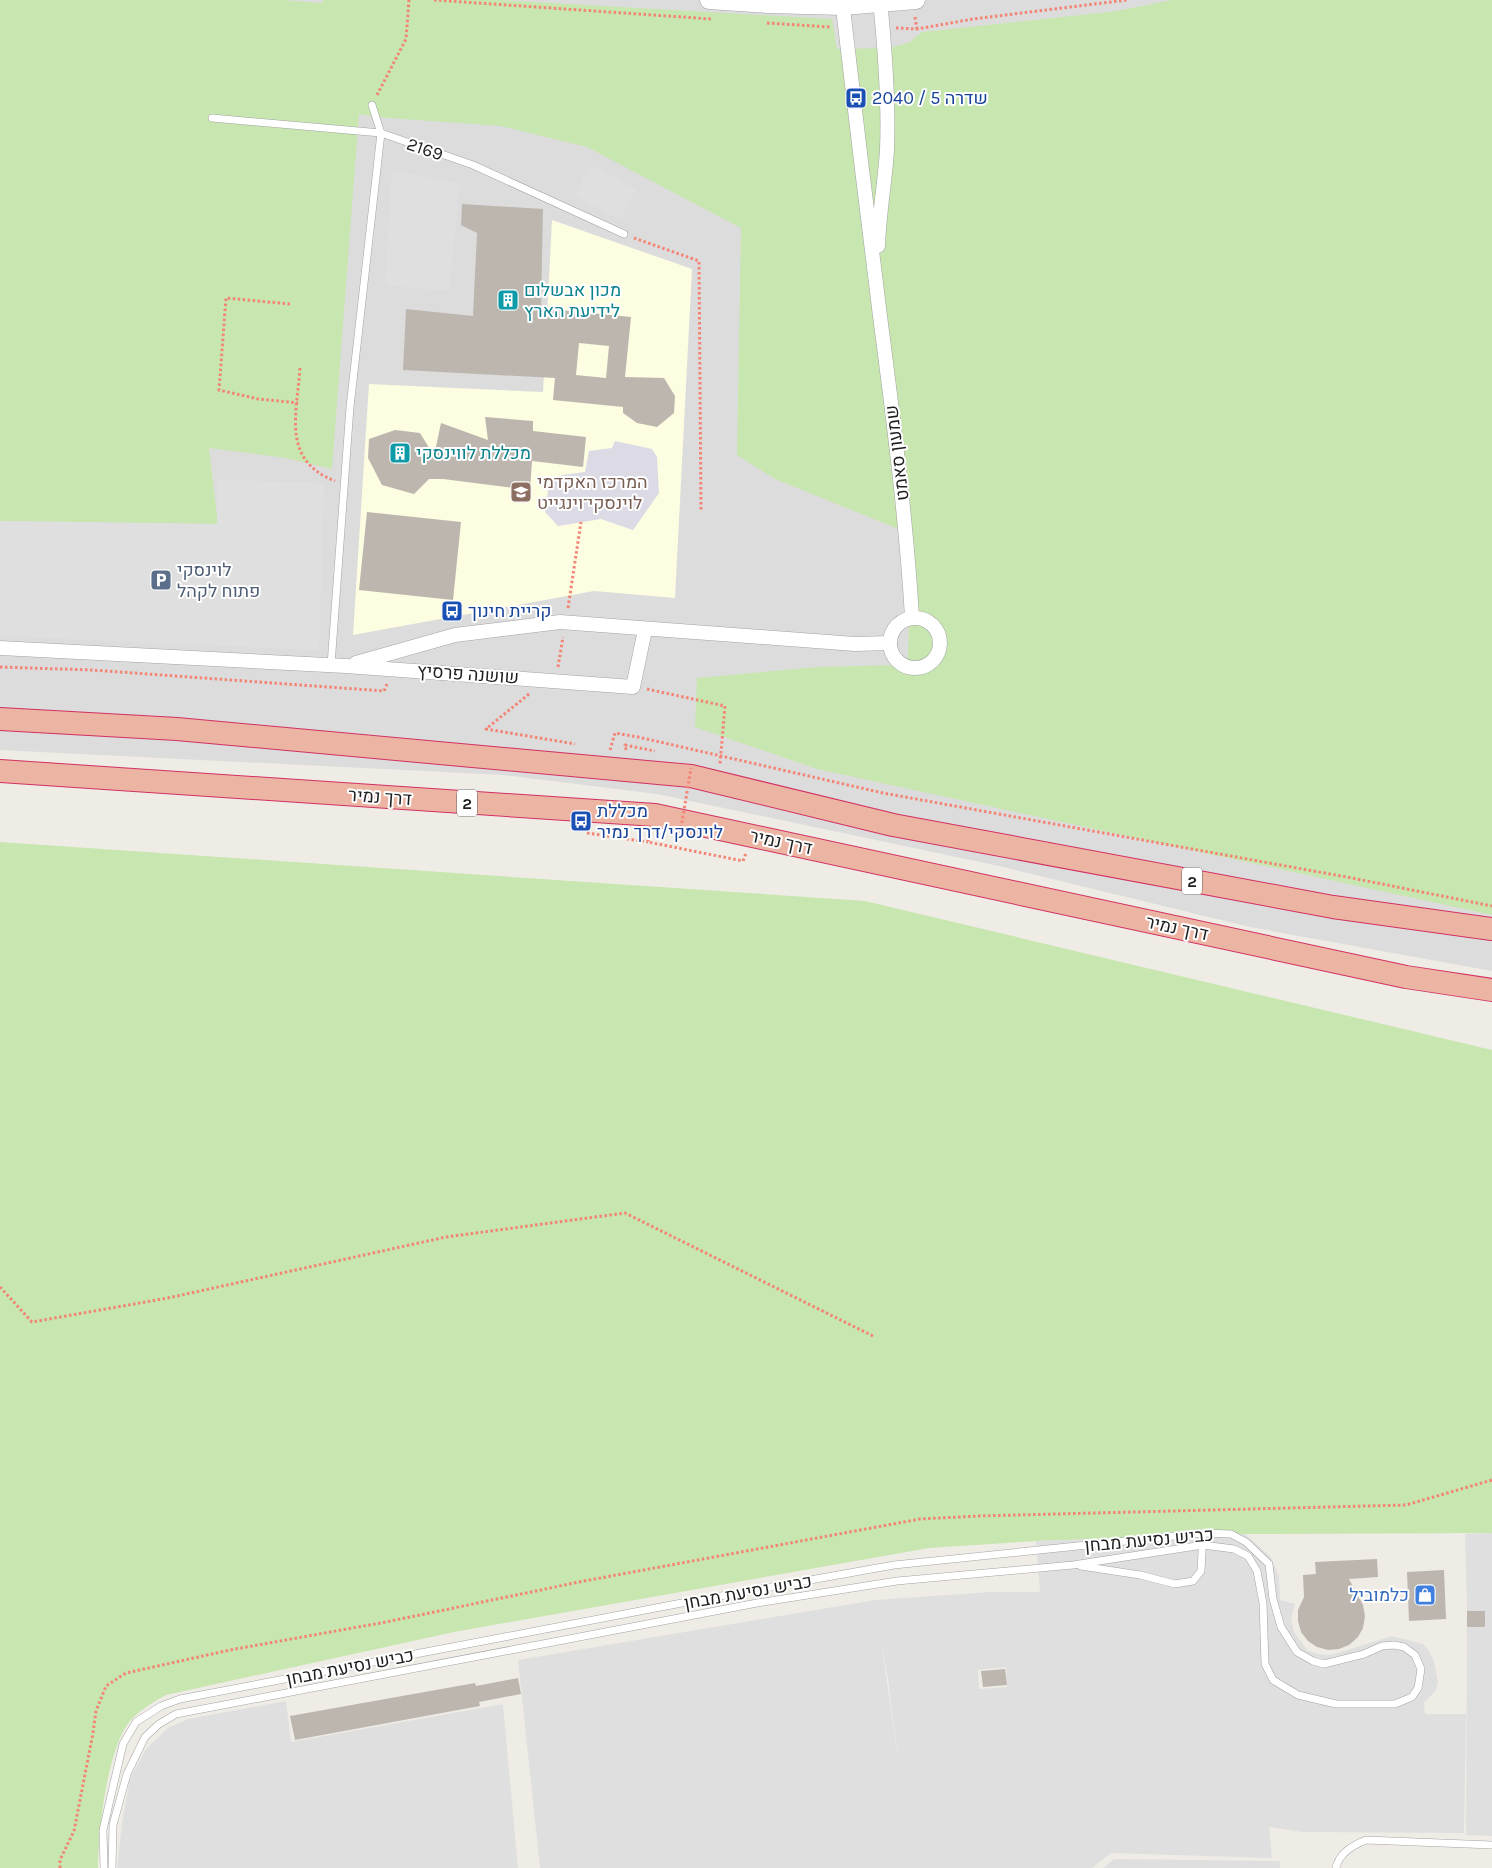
<svg xmlns="http://www.w3.org/2000/svg" width="1492" height="1868" viewBox="0 0 1492 1868" font-family="Karla,Heebo,sans-serif">
<style>
.residential{fill:#dddcdc}
.education{fill:#fcfde1}
.grass{fill:#c8e6af}
.parking{fill:#dfdfdf;fill-rule:evenodd}
.plaza{fill:#dbdae5}
.building{fill:#bcb6af;fill-rule:evenodd}
.lines{fill:none;stroke-linecap:round;stroke-linejoin:round}
.service-casing{stroke:#a3a3a3;stroke-width:8}
.minor-casing{stroke:#a3a3a3;stroke-width:15}
.tertiary-casing{stroke:#a3a3a3;stroke-width:19}
.trunk-casing{stroke:#d13062;stroke-width:24}
.path{stroke:#f28575;stroke-width:3;stroke-dasharray:2.5 2.5;stroke-linecap:butt}
.service{stroke:#fff;stroke-width:7}
.minor{stroke:#fff;stroke-width:14}
.tertiary{stroke:#fff;stroke-width:18}
.trunk{stroke:#ecb4a2;stroke-width:22}
.path-bridge{stroke:#f28575;stroke-width:3;stroke-dasharray:2.5 2.5;stroke-linecap:butt}
.labels{text-anchor:middle;stroke-width:4;stroke-linejoin:round;paint-order:stroke}
.shield{fill:#fff;stroke:#626262;stroke-width:1}
.shield-label{font-size:16px;font-weight:bold;fill:#1f1f1f}
.transit-label{font-size:18px;fill:#164399;stroke:#fff;text-anchor:start}
.street-label{font-size:18px;fill:#1f1f1f;stroke:#fff}
.culture-label{font-size:18px;fill:#0d838f;stroke:#fff;text-anchor:start}
.education-label{font-size:18px;fill:#785e54;stroke:#fff;text-anchor:start}
.service-label{font-size:18px;fill:#4e5e75;stroke:#fff;text-anchor:start}
.shop-label{font-size:18px;fill:#366cbe;stroke:#fff;text-anchor:end}
</style>
<rect width="100%" height="100%" fill="#efece6"/>
<path class="residential" d="M0,0H1492V971L1250,927L999,866L657,794L503,775L0,750Z"/>
<path class="education" d="M552,220L692,269L675,598L594,591L353,635L369,384L543,392Z"/>
<g class="grass">
<path d="M0,0H282L321,3L324,0H498L832,19L837,49L890,48L910,42L922,32L1117,11L1172,0H1492V915L817,769L695,727L697,678L818,667L897,665L908,659L911,534L775,479L737,455L741,228L587,147L501,126L375,117L359,114L332,469L286,458L209,448L218,524L0,521Z"/>
<path d="M0,842L865,901L1492,1050V1533L1245,1534L1036,1541L929,1548L454,1632L166,1695C152,1703 137,1711 127,1725C107,1754 98,1832 98,1868H0Z"/>
</g>
<g class="parking">
<path d="M590,165L636,189L620,220L575,196Z"/>
<path d="M392,171L460,183L449,291L385,285Z"/>
<path d="M217,480L324,483L319,650L0,636V521L217,524Z"/>
<path d="M1492,1533V1836L1466,1835L1467,1610L1465,1534Z"/>
<path d="M1245,1534L1271,1557L1279,1577L1280,1600L1295,1604L1291,1619L1294,1632L1307,1650L1318,1654L1331,1655L1392,1636L1423,1644L1429,1651L1434,1661L1438,1682L1436,1690L1424,1703L1425,1714H1466L1464,1833L1303,1832L1269,1827L1272,1858L1111,1853L1092,1868H540L518,1660L875,1600L991,1592H1040L1036,1541ZM881,1639L888,1679L901,1782V1781ZM1006,1667L1007,1687L979,1689L978,1670Z"/>
<path d="M286,1701L291,1742L503,1704L518,1868H117L122,1823L130,1779L146,1749L168,1728L188,1719Z"/>
<path d="M1114,1859L1280,1861V1868H1103Z"/>
</g>
<path class="plaza" d="M615,441L652,449L657,457L659,493L633,530L601,519L558,526L545,512L549,484L562,475L585,472L589,451L612,448Z"/>
<g class="building">
<path d="M462,204L543,209L541,308L631,317L625,377L664,378L675,396L674,413L657,427L637,423L623,413V407L553,400L555,378L403,370L406,309L473,316L477,233L461,225ZM579,343L609,346L606,378L576,375Z"/>
<path d="M485,417L533,421V431L586,437L583,467L532,461L530,490L443,479H429L414,494L382,485L368,458L369,439L395,430L420,433L434,456L441,423L488,440Z"/>
<path d="M367,512L461,522L453,600L359,590Z"/>
<path d="M1377,1559L1378,1577L1349,1579L1363,1605L1365,1616L1363,1628L1358,1637L1349,1645L1339,1649L1328,1650L1317,1647L1308,1641L1301,1632L1298,1621V1610L1304,1597L1303,1575L1316,1574L1315,1562Z"/>
<path d="M1444,1570L1446,1619L1409,1621L1407,1572Z"/>
<rect x="1467" y="1611" width="18" height="16"/>
<path d="M1005,1669L1007,1685L983,1687L981,1671Z"/>
<path d="M518,1678L521,1694L479,1702L480,1706L295,1740L290,1716L475,1683L476,1686Z"/>
</g>
<g class="lines">
<g class="service-casing">
<g id="service">
<path d="M212,118L381,133L473,165L624,234"/>
<path d="M331,665L350,407L381,133L372,105"/>
<path d="M1081,1566L1140,1575L1175,1584L1193,1581L1201,1571L1203,1533"/>
<path d="M104,1868L103,1830L123,1744L136,1722L161,1706L180,1699L687,1602L894,1565L1203,1533L1231,1534L1246,1542L1269,1564L1273,1599L1281,1627L1297,1652L1313,1661L1324,1664L1364,1654L1382,1646L1394,1645L1404,1647L1415,1655L1421,1669L1418,1688L1412,1697L1395,1704H1336L1298,1695L1273,1680L1265,1664L1263,1603L1257,1571L1248,1556L1234,1549L1203,1545L1073,1565L897,1581L757,1603L176,1714L159,1724L145,1737L127,1774L113,1825L112,1868"/>
<path d="M1336,1868C1339,1853 1353,1845 1366,1840L1492,1845"/>
</g>
</g>
<g class="minor-casing">
<g id="minor">
<path d="M842,0C854,105 867,211 880,316C893,416 906,517 912,617"/>
<path d="M878,246C879,214 885,182 887,150C889,100 885,50 880,0"/>
<circle cx="915" cy="643" r="25"/>
<path d="M0,648L346,666L633,687L645,630"/>
<path d="M356,663L455,635L560,622L855,644L890,643"/>
</g>
</g>
<g class="tertiary-casing">
<path id="tertiary" d="M709,0L768,4L843,6L916,0"/>
</g>
<g class="trunk-casing">
<g id="trunk">
<path d="M0,719L177,729L691,776L893,825L1333,907L1492,929"/>
<path d="M0,771L655,815L1406,977L1492,990"/>
</g>
</g>
<g class="path">
<path d="M434,0L711,19"/>
<path d="M915,17L917,29"/>
<path d="M767,23L830,27"/>
<path d="M896,28L917,29L973,19L1127,0"/>
<path d="M377,95L406,39L409,0"/>
<path d="M634,238L699,261L701,511"/>
<path d="M290,304L226,298L219,390L258,399L298,403"/>
<path d="M300,368C297,414 281,460 335,481"/>
<path d="M568,608L581,522"/>
<path d="M0,667L92,670L384,691L387,684"/>
<path d="M558,667L563,637"/>
<path d="M647,689L725,706L720,764"/>
<path d="M529,694L486,729L575,744"/>
<path d="M610,750L615,733L638,737L883,793L1352,878L1492,906"/>
<path d="M626,750L625,745L655,751"/>
<path d="M587,833L648,842"/>
<path d="M649,834L648,842L743,861L746,853"/>
<path d="M0,1287L32,1322L168,1298L446,1237L625,1213L875,1337"/>
<path d="M60,1868V1860L74,1831L93,1733L96,1711L106,1686L126,1673L230,1650L386,1622L584,1581L920,1519L978,1516L1406,1505L1492,1480"/>
</g>
<use href="#service" class="service"/>
<use href="#minor" class="minor"/>
<use href="#tertiary" class="tertiary"/>
<use href="#trunk" class="trunk"/>
<path class="path-bridge" d="M681,828L691,768"/>
</g>
<defs>
<g id="bus-square" transform="scale(1.125)"><rect x="-9" y="-9" width="18" height="18" rx="4" fill="#1a4fb4" stroke="#fff"/><path d="M-5-6H5V4H4V6H2V4H-2V6H-4V4H-5ZM-3.5-4V0h7V-4ZM-3.5 1.2v1.5H-2V1.2ZM2 1.2v1.5H3.5V1.2Z" fill="#fff"/></g>
<g id="building-square" transform="scale(1.125)"><rect x="-9" y="-9" width="18" height="18" rx="4" fill="#0f9aa8" stroke="#fff"/><path d="M-4-6H4V6H1V3H-1V6H-4ZM-2.5-4.3h1.7v1.8h-1.7ZM.8-4.3h1.7v1.8H.8ZM-2.5-1h1.7V.8h-1.7ZM.8-1h1.7V.8H.8Z" fill="#fff"/></g>
<g id="university-square" transform="scale(1.125)"><rect x="-9" y="-9" width="18" height="18" rx="4" fill="#8d6e63" stroke="#fff"/><path d="M0-5L7-2L0 1L-7-2ZM-4 1L0 2.5L4 1V4Q0 6-4 4Z" fill="#fff"/></g>
<g id="parking-square" transform="scale(1.125)"><rect x="-9" y="-9" width="18" height="18" rx="4" fill="#5c6f8a" stroke="#fff"/><path d="M-3.5-5.5H1a3.5 3.5 0 0 1 0 7H-1V5.5H-3.5ZM-1-3.4V-.6H.8a1.4 1.4 0 0 0 0-2.8Z" fill="#fff"/></g>
<g id="shop-square" transform="scale(1.125)"><rect x="-9" y="-9" width="18" height="18" rx="4" fill="#3f7fe0" stroke="#fff"/><path d="M-5-2.5h2.3a2.7 3.5 0 0 1 5.4 0H5L5.5 6h-11ZM-1.5-2.5h3a1.5 2.3 0 0 0-3 0Z" fill="#fff"/></g>
</defs>
<g fill-rule="evenodd">
<use href="#bus-square" x="856" y="98"/>
<use href="#building-square" x="508" y="300"/>
<use href="#building-square" x="400" y="453"/>
<use href="#university-square" x="521" y="492"/>
<use href="#parking-square" x="161" y="580"/>
<use href="#bus-square" x="452" y="611"/>
<use href="#bus-square" x="581" y="821"/>
<use href="#shop-square" x="1425" y="1595"/>
</g>
<g class="labels">
<g class="shield">
<rect x="457" y="789.5" width="20" height="27" rx="4"/>
<rect x="1182" y="867.5" width="20" height="27" rx="4"/>
</g>
<g class="shield-label">
<text x="467" y="809">2</text>
<text x="1192" y="887">2</text>
</g>
<g class="transit-label">
<text x="872" y="104">שדרה 5 / 2040</text>
<text x="468" y="617">קריית חינוך</text>
<text x="597" y="817">מכללת<tspan x="597" dy="21">לוינסקי/דרך נמיר</tspan></text>
</g>
<g class="street-label">
<text transform="translate(425 149) rotate(19)" y="6">2169</text>
<text transform="translate(897 453) rotate(-97)" y="6">שמעון סאמט</text>
<text transform="translate(468 674) rotate(4)" y="6">שושנה פרסיץ</text>
<text transform="translate(380 797) rotate(4)" y="6">דרך נמיר</text>
<text transform="translate(781 842) rotate(12)" y="6">דרך נמיר</text>
<text transform="translate(1177 928) rotate(12)" y="6">דרך נמיר</text>
<text transform="translate(1149 1540) rotate(-5)" y="6">כביש נסיעת מבחן</text>
<text transform="translate(748 1592) rotate(-10)" y="6">כביש נסיעת מבחן</text>
<text transform="translate(350 1667) rotate(-11)" y="6">כביש נסיעת מבחן</text>
</g>
<g class="culture-label">
<text x="524" y="296">מכון אבשלום<tspan x="524" dy="21">לידיעת הארץ</tspan></text>
<text x="416" y="459">מכללת לווינסקי</text>
</g>
<g class="education-label">
<text x="537" y="488">המרכז האקדמי<tspan x="537" dy="21">לוינסקי־וינגייט</tspan></text>
</g>
<g class="service-label">
<text x="177" y="576">לוינסקי<tspan x="177" dy="21">פתוח לקהל</tspan></text>
</g>
<g class="shop-label">
<text x="1409" y="1601">כלמוביל</text>
</g>
</g>
</svg>
